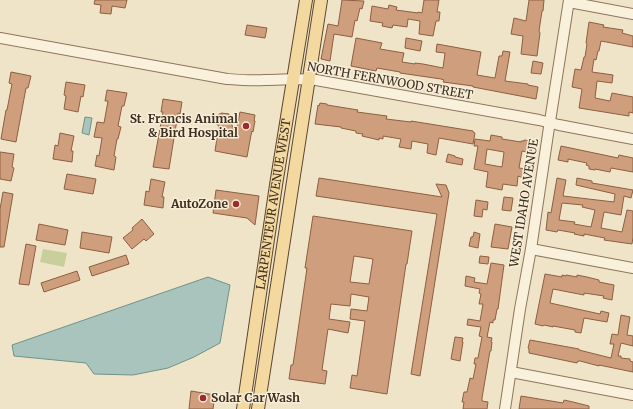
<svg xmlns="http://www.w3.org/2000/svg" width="633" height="409" viewBox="0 0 633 409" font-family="Merriweather,serif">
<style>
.green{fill:#c9cf9b}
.water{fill:#a9c4bc;stroke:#6f938a}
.building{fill:#cf9f7d;stroke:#8d5f41;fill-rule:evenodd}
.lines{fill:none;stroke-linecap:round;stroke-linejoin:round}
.minor-casing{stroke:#8d765c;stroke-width:12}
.major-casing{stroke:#5b4430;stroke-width:14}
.minor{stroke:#faf1dc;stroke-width:10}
.major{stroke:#f3d9a0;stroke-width:12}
.poi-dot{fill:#9e2a2b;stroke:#f7eed8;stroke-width:1.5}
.labels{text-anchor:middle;stroke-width:3;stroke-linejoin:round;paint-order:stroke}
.street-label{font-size:12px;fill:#3d2e20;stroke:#f7eed8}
.poi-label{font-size:12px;font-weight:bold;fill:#3d2e20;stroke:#f7eed8;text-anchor:end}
</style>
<rect width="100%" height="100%" fill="#f0e4c8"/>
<path class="green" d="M43,249L67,253L64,267L40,262Z"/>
<g class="water">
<path d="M85,117L92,118L89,135L82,133Z"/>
<path d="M208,277L230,285L220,343L194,357L168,368L133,375L94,374L86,363L14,356L12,345Z"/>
</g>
<g class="building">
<path d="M95,0H127L125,8L112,6L111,14L100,13L101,5L94,4Z"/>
<path d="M342,0L364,1L362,9L360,8L357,21L355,20L352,37L334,34L330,61L321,59L328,24L338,26Z"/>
<path d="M424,0H439L437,12H440L439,21H436L433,36L419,34L420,21L408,19L407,27L393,25L392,28L382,26L383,23L370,21L372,6L388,9L389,5L397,7L396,10L418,13V12L422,13Z"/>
<path d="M529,0H544L543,11H542L539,31L540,33L537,56L521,54L523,36L511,34L514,18L526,21Z"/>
<path d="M589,22L604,25L603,27L623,30L622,33L633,36V47L601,41L599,51H598L596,60L594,59L592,72L613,75L612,83L597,81L595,98L610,101L612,93L633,97V113L629,112V116L579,108L582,89L572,87L575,69L581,70L584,57H585L587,44L586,43Z"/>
<path d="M247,25L267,28L265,38L245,35Z"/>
<path d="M356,38L382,43L380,49L404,53L402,62L415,64V63L423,64L443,68L445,53L436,52L437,44L481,52L477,75L495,78L499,56H502L503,51L510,52L505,81L528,84V85L538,87L536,99L473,87V86L443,82L444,80L441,79L400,73V72L377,68L376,71L351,66Z"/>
<path d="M406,38L422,41L420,51L405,48Z"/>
<path d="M533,61L543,63L541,74L531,73Z"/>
<path d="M11,72L31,76L28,88H26L16,142L1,139L6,110H7L12,84L9,83Z"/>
<path d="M66,82L85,85L83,97L81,96L78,112L64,109L66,96L64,95Z"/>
<path d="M107,90L127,93L124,106H122L118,126L121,127L118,139H117L114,156L116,157L114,170L95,166L97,155L99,156L102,138L94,137L97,122L104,123L108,101H105Z"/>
<path d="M163,99L182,102L180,114L178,113L169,169L153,167L163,112H161Z"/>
<path d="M320,103L327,104V105L358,110L357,112L387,116L386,119L411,122V121L473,131V132L475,133L473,144L439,138L436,155L427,153L428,144L412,141L411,149L399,147L401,139L383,136V139L379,138V140L362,136L363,134L356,133V131L341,128V127L315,124L318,105L319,106Z"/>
<path d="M240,112L255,115L254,121H255L253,132L252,131L251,135L247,157L215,151L219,125H217L219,114H221V113L229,114L235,136Z"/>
<path d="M60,133L74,136L71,151H73L72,162L53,159L55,145L58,146Z"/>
<path d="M491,135L502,137V139L521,142V141H524V140L531,141V143H532L531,153L522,151L519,168L526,169L524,178L518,176L517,186L503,184L502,190L486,187L488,172L474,169L478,146H474L475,139L490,141ZM487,149L504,152L502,167L485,164Z"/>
<path d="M561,146L618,158L619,155L633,158V172L611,168L610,172L595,169V170L589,169V166L586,165L587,163L568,159V162L558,160Z"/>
<path d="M0,152L14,154L12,167L14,168L11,181L0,179Z"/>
<path d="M448,154L455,156V157L463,159L462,165L446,162Z"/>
<path d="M67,174L96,179L93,194L64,189Z"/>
<path d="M319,178L442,197L436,184L446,185L449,193L420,376L411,374L437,214L316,196Z"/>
<path d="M557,178L566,180L563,196L614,202L615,194L576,185L577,178L592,181V183L633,190L631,198L624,196L621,215L604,212L601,228L622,232L627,210L633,211V237L632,244L604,240L605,238L584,234V236L574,234L575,233L558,230L557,232L546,230L548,212L551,213ZM562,203L583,205L582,207L595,210L591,227L574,224L575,222L559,220Z"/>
<path d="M151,179L165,182L162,197H164L163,208L144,205L146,191L149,192Z"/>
<path d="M216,190L259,196L255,225L247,218L213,213Z"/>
<path d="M3,192L13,194L4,247H0V209Z"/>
<path d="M504,197L513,198L511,211L502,210Z"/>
<path d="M476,200L488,202L487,210L483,209L482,217L474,216Z"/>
<path d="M313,216L412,231L407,264H406L387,394L350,388L352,375L357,376L365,321L350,319L351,309L367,311L369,297L351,294L350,306L331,304L329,319L350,322L348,333L328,329L322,370L327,371L325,384L289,379L291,365H293L307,268H305ZM354,256L373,259L369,284L350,282Z"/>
<path d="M142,219L154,234L146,241L144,239L132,249L123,238L133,230L132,228Z"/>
<path d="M39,224L68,230L65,245L36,240Z"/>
<path d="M495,224L512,227L508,249L491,247Z"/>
<path d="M82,232L112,237L109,253L80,248Z"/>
<path d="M474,232L480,234L478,248L469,246L471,237H473Z"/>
<path d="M26,244L36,246L29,285L19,284Z"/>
<path d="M126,255L129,264L92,276L89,267Z"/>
<path d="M480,256L489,257L488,264L479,263Z"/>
<path d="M491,263L504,265L498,309H497L495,320H493V323L490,322L487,337L492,338L491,342H492L491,351H490L482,398V401L488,402L487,409H463L464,402H462L464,392H467L470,378L473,379L476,364H474L475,358H478L482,337L479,336L481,327L467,325L468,319L480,321L483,304H479L481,294L479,293L480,289L465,286L466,276L475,278L474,282L487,284Z"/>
<path d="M77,271L80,280L44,292L41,283Z"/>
<path d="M545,274L562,277V275L566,276V275L577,277V275L587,277L599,280V282L614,285L612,300L603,298L604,296L584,293V295L553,289L550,303L600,314L601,311L609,313L607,322L584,318L581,333L575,332V330L553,326V327L544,325L543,326L535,324Z"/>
<path d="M621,315L630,317L627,335L633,336V346L621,343L618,356H621V358L630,359V361L633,362V372L599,365V366L580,361H578L577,363L529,353V349L528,348L530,340L579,349V350L611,358L614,344H610L612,334L618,335Z"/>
<path d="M455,337L463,338L462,342H463L460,361L451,359Z"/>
<path d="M191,391L215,395L213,409H189Z"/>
<path d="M521,396L563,403L564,400L573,402L589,406V409H519Z"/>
</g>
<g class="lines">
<g class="minor-casing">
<g id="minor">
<path d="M569,2L633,14"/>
<path d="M0,38L227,79C240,80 252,81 265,80C282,80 299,78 316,80L539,120L559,125L633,139"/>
<path d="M531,249L633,268"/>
<path d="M511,372L633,395"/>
<path d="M505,409L520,309L531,249L548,134L569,0"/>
</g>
</g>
<g class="major-casing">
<g id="major">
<path id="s1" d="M243,409L276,185L306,0"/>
<path d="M258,409L321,0"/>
</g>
</g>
<use href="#minor" class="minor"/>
<use href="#major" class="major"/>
</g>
<g class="poi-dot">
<circle cx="246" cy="126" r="4"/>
<circle cx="236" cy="204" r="4"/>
<circle cx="203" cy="398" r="4"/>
</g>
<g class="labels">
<g class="street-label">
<text transform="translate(390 81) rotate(10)" y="4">NORTH FERNWOOD STREET</text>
<text transform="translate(524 203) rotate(-81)" y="4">WEST IDAHO AVENUE</text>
<text dy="4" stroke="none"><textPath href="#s1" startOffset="207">LARPENTEUR AVENUE WEST</textPath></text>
</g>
<g class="poi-label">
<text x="238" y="123">St. Francis Animal<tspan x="238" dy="14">&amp; Bird Hospital</tspan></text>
<text x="228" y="208">AutoZone</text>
<text x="211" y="402" text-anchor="start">Solar Car Wash</text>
</g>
</g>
</svg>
